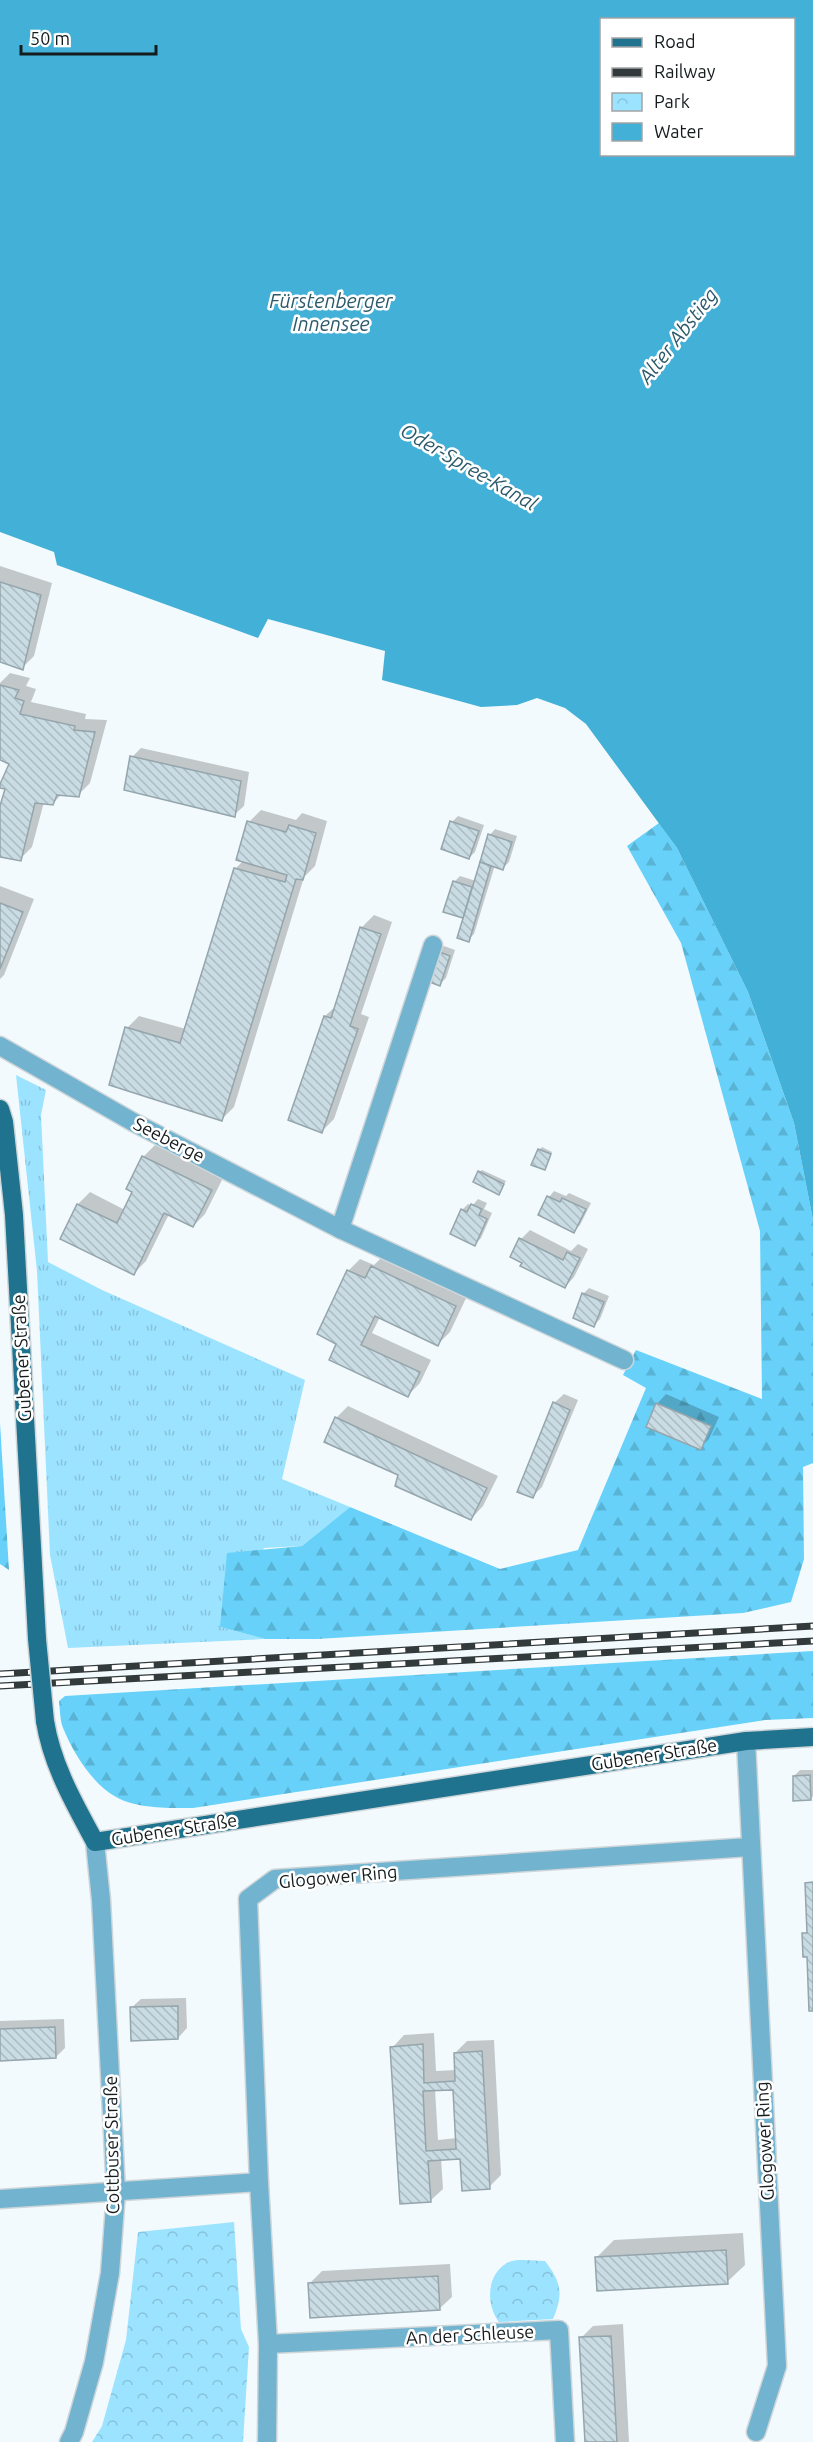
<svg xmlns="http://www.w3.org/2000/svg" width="813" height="2442" viewBox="0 0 813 2442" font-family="Ubuntu,sans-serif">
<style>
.grass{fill:url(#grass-tufts)}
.forest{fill:url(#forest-firs)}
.park{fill:url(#park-crowns)}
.water{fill:#43b0d7;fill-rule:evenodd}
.shadow{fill:#0003;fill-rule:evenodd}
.building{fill:url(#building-back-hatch);stroke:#94a5ac;stroke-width:1.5;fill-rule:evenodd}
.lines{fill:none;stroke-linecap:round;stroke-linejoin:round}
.minor-casing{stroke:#cfd6d9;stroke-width:21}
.major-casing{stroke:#cfd6d9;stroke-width:21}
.minor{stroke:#72b4cf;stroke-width:18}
.major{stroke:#1f738e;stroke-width:18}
.rail-casing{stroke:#333a3c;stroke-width:7}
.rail{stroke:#fff;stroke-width:4.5;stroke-dasharray:14;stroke-linecap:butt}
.major-bridge-casing{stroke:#cfd6d9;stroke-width:21;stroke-linecap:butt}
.major-bridge{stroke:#1f738e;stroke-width:18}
.labels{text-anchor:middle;stroke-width:5;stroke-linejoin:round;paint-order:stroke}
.street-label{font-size:18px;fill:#151c1e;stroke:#fff}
.water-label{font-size:20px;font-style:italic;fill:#2d5a6b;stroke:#fff}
</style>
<defs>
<pattern id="grass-tufts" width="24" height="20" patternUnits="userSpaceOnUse" patternTransform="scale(1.5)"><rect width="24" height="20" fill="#9ce3ff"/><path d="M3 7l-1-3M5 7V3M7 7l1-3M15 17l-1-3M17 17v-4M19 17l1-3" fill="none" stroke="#86c2da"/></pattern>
<pattern id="forest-firs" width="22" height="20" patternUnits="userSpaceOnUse" patternTransform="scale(1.5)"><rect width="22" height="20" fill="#67d1f9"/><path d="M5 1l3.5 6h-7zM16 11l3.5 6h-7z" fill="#58b3d5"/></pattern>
<pattern id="park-crowns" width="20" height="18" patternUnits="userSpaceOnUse" patternTransform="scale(1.5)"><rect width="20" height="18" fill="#9ce3ff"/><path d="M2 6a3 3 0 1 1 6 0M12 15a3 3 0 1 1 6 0" fill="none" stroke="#86c2da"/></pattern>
<pattern id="building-back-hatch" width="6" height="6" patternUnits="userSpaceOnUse" patternTransform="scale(1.5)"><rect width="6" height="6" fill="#c9dbe3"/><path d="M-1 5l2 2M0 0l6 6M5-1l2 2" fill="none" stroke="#acbbc2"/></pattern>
</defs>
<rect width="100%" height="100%" fill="#f3fafd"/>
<path class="grass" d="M16,1075L46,1090L41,1115L48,1262L102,1290L305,1380L282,1479L350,1507L302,1546L264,1548L220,1627L265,1639L68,1648L50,1555L37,1271Z"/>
<g class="forest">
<path d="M659,823L677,848L748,992L794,1123L813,1220V1463L803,1467L804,1559L791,1602L743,1613L317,1639H265L220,1627L227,1553L302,1546L350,1507L500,1569L578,1550L646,1388L623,1375L636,1350L762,1399L760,1231L681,943L627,846Z"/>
<path d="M0,1423L9,1570L0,1564Z"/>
<path d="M813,1651V1718L765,1720L193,1808C169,1808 137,1809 116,1797C92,1784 73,1752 63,1728C60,1720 60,1710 59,1701L65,1696Z"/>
</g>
<g class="park">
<path d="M234,2222L241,2329L249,2347L243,2442H92L102,2426L126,2340L138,2232Z"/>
<path d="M545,2261C561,2282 564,2293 553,2319L499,2322C486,2305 486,2275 507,2263C515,2258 534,2261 545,2261Z"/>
</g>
<path class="water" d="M0,0H813V1220L794,1123L748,992L677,848L586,724L565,708L537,698L517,705L481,707L382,680L385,651L268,619L258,638L57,565L54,552L0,532ZM602,20H794V154H602Z"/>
<g class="shadow">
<path d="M0,566L52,583L34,656L22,668L0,660Z"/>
<path d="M10,673L30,678L26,686L36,689L31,702L86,714L85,719L107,720L90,783L78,795L62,794L53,803L44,802L32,847L20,859L0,856V812L11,763L0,758V683Z"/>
<path d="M141,748L249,772L244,806L234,815L132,757Z"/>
<path d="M261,810L296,820L302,813L327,821L315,866L304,877L234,1107L222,1119L127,1028L139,1016L186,1029L235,869L243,861L249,822Z"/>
<path d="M458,816L484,825L475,852L469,858L452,822Z"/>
<path d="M495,829L517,836L509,862L503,868L495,865L474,934L468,940L465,917L445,911L454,882L460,876L476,881L490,835Z"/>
<path d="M0,886L34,899L4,975L0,979Z"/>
<path d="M374,915L392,922L361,1014L369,1017L334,1119L322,1131L325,1016L337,1005L362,927Z"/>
<path d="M444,946L455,950L446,978L440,984L438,952Z"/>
<path d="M155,1145L223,1178L205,1214L193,1226L169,1214L146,1261L134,1273L62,1238L78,1204L90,1192L125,1210L134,1191L143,1157Z"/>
<path d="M542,1147L552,1152L544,1169L539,1150Z"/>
<path d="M482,1170L506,1181L499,1193L479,1172Z"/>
<path d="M554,1191L566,1196L569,1193L591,1203L580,1225L574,1231L549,1197Z"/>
<path d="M478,1199L487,1203L484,1209L492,1213L481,1238L475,1244L462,1210L468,1204L472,1206Z"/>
<path d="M530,1230L571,1251L578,1244L588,1249L574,1277L565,1287L521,1239Z"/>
<path d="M384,1255L468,1294L450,1332L438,1344L380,1317L372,1333L431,1360L420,1383L408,1395L338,1343L348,1271L360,1259L374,1265Z"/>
<path d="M589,1288L609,1296L600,1319L594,1325L583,1294Z"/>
<path d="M564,1394L578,1400L542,1487L533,1496L554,1403Z"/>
<path d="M666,1394L719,1417L709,1439L700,1448L657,1404Z"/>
<path d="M348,1406L498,1476L483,1506L471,1519L400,1475L336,1418Z"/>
<path d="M800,1770H813V1796L811,1799L794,1776Z"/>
<path d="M186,1998L187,2028L178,2038L131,2008L141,1999Z"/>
<path d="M64,2019L65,2048L56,2057L0,2060V2021Z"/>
<path d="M434,2033L436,2071L456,2070L455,2053L467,2041L494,2040L501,2175L489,2187L462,2157L441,2158L443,2189L430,2201L392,2048L404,2035ZM454,2088L457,2138L438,2140L435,2089Z"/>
<path d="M743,2233L745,2265L727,2282L596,2258L614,2240Z"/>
<path d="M450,2264L452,2297L439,2309L310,2283L322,2271Z"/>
<path d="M623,2324L629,2442H587L581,2338L593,2326Z"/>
</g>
<g class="building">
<path d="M0,582L41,595L23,670L0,662Z"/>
<path d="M0,685L19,690L15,698L24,701L20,714L75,726L74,730L95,732L79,797L57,795L53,805L35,803L21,861L0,857V806L5,789L0,788V784L9,764L0,760Z"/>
<path d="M130,756L241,781L235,817L124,790Z"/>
<path d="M247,821L286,832L289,825L316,833L303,880L296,879L222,1121L109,1085L125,1027L180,1043L234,868L285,882L287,875L236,860Z"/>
<path d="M450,821L479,831L469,859L441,849Z"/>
<path d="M488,834L512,842L503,870L480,862Z"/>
<path d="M480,862L491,866L469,942L457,938Z"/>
<path d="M453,881L472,887L463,918L443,912Z"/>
<path d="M0,903L23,912L0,969Z"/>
<path d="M360,927L381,934L350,1026L358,1029L322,1133L288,1120L324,1016L331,1018Z"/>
<path d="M437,951L450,956L440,986L427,981Z"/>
<path d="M538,1149L551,1154L545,1170L531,1165Z"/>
<path d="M142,1156L212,1190L193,1227L164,1213L134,1275L60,1239L77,1204L117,1223L132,1192L126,1189Z"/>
<path d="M478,1171L504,1184L499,1195L473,1182Z"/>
<path d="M547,1196L560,1202L562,1198L586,1209L574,1233L538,1215Z"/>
<path d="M471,1204L482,1209L479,1215L487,1219L475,1246L450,1234L461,1209L467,1212Z"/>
<path d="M519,1238L563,1260L567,1252L580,1258L565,1288L520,1266L522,1263L510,1257Z"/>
<path d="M371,1266L456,1306L438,1346L375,1316L361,1345L420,1372L408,1397L329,1360L336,1344L317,1334L347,1270L365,1278Z"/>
<path d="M582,1293L604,1302L594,1327L573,1318Z"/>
<path d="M553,1402L570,1410L533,1498L517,1492Z"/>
<path d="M656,1403L711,1426L701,1450L646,1427Z"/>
<path d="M335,1417L487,1488L471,1520L395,1486L398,1475L324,1442Z"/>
<path d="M810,1775L811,1800L793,1801V1776Z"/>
<path d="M813,1882V2011H809L807,1957H803L802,1933H807L805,1883Z"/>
<path d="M178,2006V2039L131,2041L130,2007Z"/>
<path d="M55,2027L56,2058L0,2061V2029Z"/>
<path d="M423,2044L424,2083L455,2081L454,2053L482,2051L490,2189L462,2191L460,2159L428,2161L431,2202L400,2204L390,2047ZM453,2090L456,2149L426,2151L423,2091Z"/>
<path d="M726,2250L728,2284L597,2291L595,2257Z"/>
<path d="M438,2276L440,2310L310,2318L308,2283Z"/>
<path d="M611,2336L617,2442H585L579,2337Z"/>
</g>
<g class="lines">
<g class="minor-casing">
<g id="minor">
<path d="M0,1046L133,1122L340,1229L624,1360"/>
<path d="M340,1229L433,945"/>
<path d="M746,1741L777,2366L756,2432"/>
<path d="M259,2182L268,2344L267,2442"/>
<path d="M0,2199L259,2182L248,1899L275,1879L750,1847"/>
<path d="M268,2344L559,2330L565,2442"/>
<path d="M69,2442L74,2432L94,2362L110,2273L116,2192L101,1900L95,1842"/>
</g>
</g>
<g class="major-casing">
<g id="major">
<path d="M0,1109L4,1122L14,1215L37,1639"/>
<path d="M45,1721C52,1765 74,1803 95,1842L746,1741L813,1737"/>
</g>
</g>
<use href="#minor" class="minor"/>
<use href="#major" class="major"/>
<g class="rail-casing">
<g id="rail">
<path d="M0,1674L813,1626"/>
<path d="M0,1686L813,1641"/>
</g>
</g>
<use href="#rail" class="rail"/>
<g class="major-bridge-casing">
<path id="major-bridge" d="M37,1639L45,1721"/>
</g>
<use href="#major-bridge" class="major-bridge"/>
</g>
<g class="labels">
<g class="street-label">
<text transform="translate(169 1140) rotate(27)" y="6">Seeberge</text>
<text transform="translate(22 1358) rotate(-93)" y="6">Gubener Straße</text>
<text transform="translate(654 1755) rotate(-9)" y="6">Gubener Straße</text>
<text transform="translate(174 1830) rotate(-9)" y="6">Gubener Straße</text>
<text transform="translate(338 1877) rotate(-5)" y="6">Glogower Ring</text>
<text transform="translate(765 2141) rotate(-93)" y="6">Glogower Ring</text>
<text transform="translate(112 2145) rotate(-91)" y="6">Cottbuser Straße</text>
<text transform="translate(470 2335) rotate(-3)" y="6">An der Schleuse</text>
</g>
<g class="water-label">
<text x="331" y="308">Fürstenberger<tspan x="331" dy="23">Innensee</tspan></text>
<text transform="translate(678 336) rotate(-52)" y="7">Alter Abstieg</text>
<text transform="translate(469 467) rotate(30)" y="7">Oder-Spree-Kanal</text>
</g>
</g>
<rect x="600" y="18" width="195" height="138" fill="#ffffff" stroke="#a1a4a5" stroke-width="1.5"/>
<rect x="612" y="38" width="30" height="9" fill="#1f738e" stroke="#a1a4a5" stroke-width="1.5"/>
<text x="654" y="48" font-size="18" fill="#151c1e">Road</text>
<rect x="612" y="68" width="30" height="9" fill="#333a3c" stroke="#a1a4a5" stroke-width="1.5"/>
<text x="654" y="78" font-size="18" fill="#151c1e">Railway</text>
<rect x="612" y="93" width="30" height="18" fill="url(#park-crowns)" stroke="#a1a4a5" stroke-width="1.5"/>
<text x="654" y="108" font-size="18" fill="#151c1e">Park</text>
<rect x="612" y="123" width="30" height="18" fill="#43b0d7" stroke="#a1a4a5" stroke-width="1.5"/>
<text x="654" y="138" font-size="18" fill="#151c1e">Water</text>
<path d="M21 45v9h135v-9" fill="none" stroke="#151c1e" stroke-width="3"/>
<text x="30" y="45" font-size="18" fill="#151c1e" stroke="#ffffff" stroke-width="4.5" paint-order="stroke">50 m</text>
</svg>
